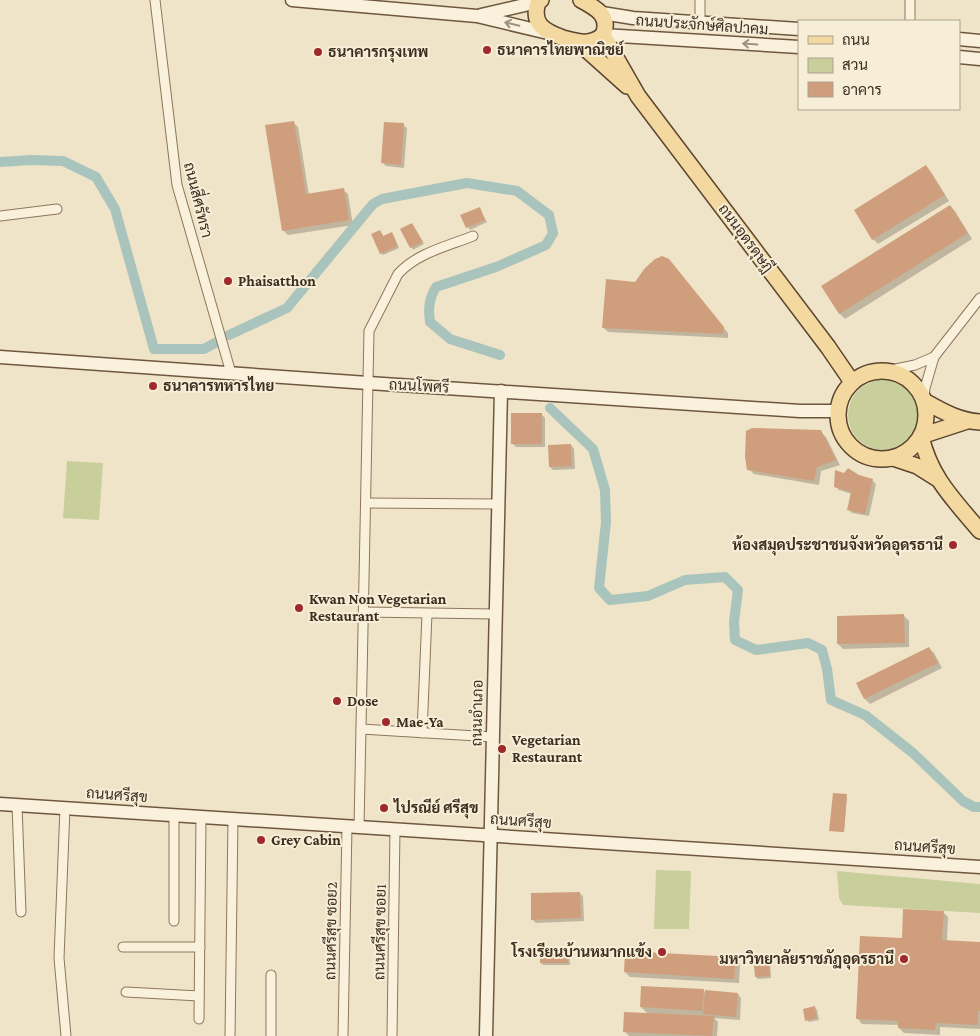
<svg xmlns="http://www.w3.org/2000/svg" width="980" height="1036" viewBox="0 0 980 1036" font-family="'Crimson Pro',Sarabun,serif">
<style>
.green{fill:#c9cf9b}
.shadow{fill:#0003}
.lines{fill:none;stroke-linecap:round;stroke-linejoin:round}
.canal{stroke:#a9c4bc;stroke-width:10}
.building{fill:#cf9f7d}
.street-casing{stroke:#8d765c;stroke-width:11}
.secondary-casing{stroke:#6f573f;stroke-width:15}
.primary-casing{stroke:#5b4430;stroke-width:18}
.street{stroke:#faf1dc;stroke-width:9}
.secondary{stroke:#faf1dc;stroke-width:12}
.primary{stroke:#f3d9a0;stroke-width:15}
.oneway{stroke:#9c907e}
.poi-dot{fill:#9e2a2b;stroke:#f7eed8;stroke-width:2}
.labels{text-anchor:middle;stroke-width:4;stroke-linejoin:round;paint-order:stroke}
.street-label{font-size:15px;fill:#3d2e20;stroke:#f7eed8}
.poi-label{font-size:15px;font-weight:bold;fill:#3d2e20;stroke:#f7eed8;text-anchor:start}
</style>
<rect width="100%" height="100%" fill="#f0e4c8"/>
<g class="green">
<circle cx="883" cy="415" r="35"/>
<path d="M67,461L103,463L99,520L63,518Z"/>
<path d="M656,870L691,871L689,929H654Z"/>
<path d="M837,871L980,884V913L843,905L839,898Z"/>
</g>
<g class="shadow">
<path d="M293,122L298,127L309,195L343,190L348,194L353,225L288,235L283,230Z"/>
<path d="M403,125L407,128L404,168L386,166L383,163Z"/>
<path d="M926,167L931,172L949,201L878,244L873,239Z"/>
<path d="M950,206L955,211L972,239L845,319L840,314L822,286Z"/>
<path d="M479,208L487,222L470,230L462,216Z"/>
<path d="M412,224L424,244L413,250L402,229Z"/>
<path d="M380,231L384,237L392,233L399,248L383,255L381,253Z"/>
<path d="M674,266L728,333V338L608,332L603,327L636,283Z"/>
<path d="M542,415L545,418V447H516L512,443Z"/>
<path d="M820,432L826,437L840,465L821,471L819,485L754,474L749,469Z"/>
<path d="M571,445L574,449L575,469L553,470L550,467Z"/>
<path d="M859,476L872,480L876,484L869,516L852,513L849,510L852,494L839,490L835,486Z"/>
<path d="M904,616L909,621V647L843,649L838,644Z"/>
<path d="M929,648L934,653L942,668L870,704L865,699L858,684Z"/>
<path d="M847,796L844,832L831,831Z"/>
<path d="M579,893L583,896L584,921L536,923L532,919Z"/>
<path d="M943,912L948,917L947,941L980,943V1029L940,1027V1035L904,1033L899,1028V1025L862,1024L858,1019L903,939Z"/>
<path d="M567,950L569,952L570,965H543L541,963Z"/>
<path d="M767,955L770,957L771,978L758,979L756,977Z"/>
<path d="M735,959L740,964L739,983L630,977L625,972Z"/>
<path d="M703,991L706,994H738L741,998L740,1020L714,1018L718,1022L717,1036H629L625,1032L648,1014L641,1007Z"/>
<path d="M815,1008L817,1010L819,1020L809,1022L807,1020Z"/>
</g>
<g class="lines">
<g class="canal">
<path d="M0,162L31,160L63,161L96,177L115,209L154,349H204L215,343"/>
<path d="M229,335L287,308L373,204L382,199L467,183L517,191L549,215L553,233L546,245L496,267L436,287C429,299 428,308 430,322L450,339L500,355"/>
<path d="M550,408L593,449L605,490L606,522L599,588L610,600L648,596L685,580L725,577L738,590L734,622L735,640L756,650L808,643L822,650L827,669L831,700L865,715L913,753L963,801L974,807H980"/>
</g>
</g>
<g class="building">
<path d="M294,121L306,194L344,188L349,220L282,231L265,125Z"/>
<path d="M384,122L404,123L401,165L381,163Z"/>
<path d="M926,165L945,195L872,240L854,210Z"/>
<path d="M950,205L968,233L839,314L821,286Z"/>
<path d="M480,207L485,220L466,228L460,215Z"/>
<path d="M412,223L423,242L410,248L400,229Z"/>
<path d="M380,230L383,236L392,232L398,246L380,254L371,234Z"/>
<path d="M662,256L669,259L724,327L723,334L602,328L606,279L635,282L645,268L655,259Z"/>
<rect x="511" y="413" width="31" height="31"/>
<path d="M752,428L821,430L836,460L817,467L814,481L747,470L745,457L746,431Z"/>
<path d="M571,444L572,466L549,467L548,445Z"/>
<path d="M848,468L859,475L873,479L865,514L847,510L851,492L834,487L835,470L844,473Z"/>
<path d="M904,614L905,643L837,644V616Z"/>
<path d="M929,647L938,663L864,699L856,683Z"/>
<path d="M833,793L847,794L844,832L829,831Z"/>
<path d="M580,892L581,918L531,920V893Z"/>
<path d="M903,909L944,911L942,940L980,942V1011H978V1025L936,1023L935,1030L898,1028V1021L856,1019L860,936L902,938Z"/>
<rect x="540" y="949" width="28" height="14"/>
<path d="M625,951L736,957L734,979L624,972Z"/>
<path d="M768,954L770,976L755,977L753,955Z"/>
<path d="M641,986L704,989L702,1011L640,1007Z"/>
<path d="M705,990L738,993L736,1017L703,1014Z"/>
<path d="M815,1006L817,1018L805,1021L803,1009Z"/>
<path d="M624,1012L714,1016L712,1036L623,1032Z"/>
</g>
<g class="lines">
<g class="street-casing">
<g id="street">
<path d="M155,0L177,185L231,373"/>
<path d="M700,0V22"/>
<path d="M910,21V0"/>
<path d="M0,216L57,209"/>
<path d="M886,371L915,365L934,357"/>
<path d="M924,401L925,388L934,357L980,298"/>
<path d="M366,503L498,504"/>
<path d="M364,612L495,614"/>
<path d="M361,729L493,737"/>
<path d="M422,733L427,614"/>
<path d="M17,805L21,912"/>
<path d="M65,808L59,958L66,1036"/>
<path d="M359,827L369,331L398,274C417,253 448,246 473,236"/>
<path d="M174,921V815"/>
<path d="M123,947H200"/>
<path d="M271,975V1036"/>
<path d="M126,992L199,996"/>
<path d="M199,1019L201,817"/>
<path d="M230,1036L233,819"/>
<path d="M343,1036L347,826"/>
<path d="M392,1036L395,829"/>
</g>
</g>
<g class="secondary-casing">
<g id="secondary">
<path d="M292,0L477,16L548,33"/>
<path d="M602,13L633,18L799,29"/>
<path d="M481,15L538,2"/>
<path d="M603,35L799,47"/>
<path d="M959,39L980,41"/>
<path d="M959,57L980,59"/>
<path d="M0,357L368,383L800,411H837"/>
<path d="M0,804L980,867"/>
<path d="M486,1036L501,391"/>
</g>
</g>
<g class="primary-casing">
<g id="primary">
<path d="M541,0L538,2C531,24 544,31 563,38C578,42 591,46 603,35C611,16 596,8 581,0"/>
<path d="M603,35L638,96L828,347L852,382"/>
<path d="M579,43L627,86"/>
<circle cx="882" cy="415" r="44"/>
<path d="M924,401C942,411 959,421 980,422"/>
<path d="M967,421L921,436C930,477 954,500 980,531"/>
<path d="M893,458L917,466L936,478"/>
</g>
</g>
<use href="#street" class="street"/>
<use href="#secondary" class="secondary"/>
<use href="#primary" class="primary"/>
</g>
<defs><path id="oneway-shaft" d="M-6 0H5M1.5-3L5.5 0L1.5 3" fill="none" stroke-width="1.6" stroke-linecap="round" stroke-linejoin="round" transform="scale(1.25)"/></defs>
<g class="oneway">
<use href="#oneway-shaft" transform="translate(512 24) rotate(-167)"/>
<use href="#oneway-shaft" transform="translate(750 44) rotate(-176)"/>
</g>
<g class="poi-dot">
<circle cx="487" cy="50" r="5"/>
<circle cx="318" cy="52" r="5"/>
<circle cx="228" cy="281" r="5"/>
<circle cx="153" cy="386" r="5"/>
<circle cx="953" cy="545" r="5"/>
<circle cx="299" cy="608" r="5"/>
<circle cx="337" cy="701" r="5"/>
<circle cx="386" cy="722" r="5"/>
<circle cx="502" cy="749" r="5"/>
<circle cx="384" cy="808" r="5"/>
<circle cx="261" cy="840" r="5"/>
<circle cx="662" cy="952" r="5"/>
<circle cx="904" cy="959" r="5"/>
</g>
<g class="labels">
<g class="street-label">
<text transform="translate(702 25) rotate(4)" y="5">ถนนประจักษ์ศิลปาคม</text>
<text transform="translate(198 200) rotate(76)" y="5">ถนนสี่ศรัทรา</text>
<text transform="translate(746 238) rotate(53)" y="5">ถนนอุดรดุษฎี</text>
<text transform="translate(419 386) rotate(3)" y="5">ถนนโพศรี</text>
<text transform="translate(477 713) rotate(-89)" y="5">ถนนอำเภอ</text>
<text transform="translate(117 795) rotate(4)" y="5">ถนนศรีสุข</text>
<text transform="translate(521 821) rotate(4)" y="5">ถนนศรีสุข</text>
<text transform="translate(925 847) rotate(4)" y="5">ถนนศรีสุข</text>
<text transform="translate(331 931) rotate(-89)" y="5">ถนนศรีสุข ซอย2</text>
<text transform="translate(380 932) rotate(-89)" y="5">ถนนศรีสุข ซอย1</text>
</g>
<g class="poi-label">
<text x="497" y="55">ธนาคารไทยพาณิชย์</text>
<text x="328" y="57">ธนาคารกรุงเทพ</text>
<text x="238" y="286">Phaisatthon</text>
<text x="163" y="391">ธนาคารทหารไทย</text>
<text x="943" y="550" text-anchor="end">ห้องสมุดประชาชนจังหวัดอุดรธานี</text>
<text x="309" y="604">Kwan Non Vegetarian<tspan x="309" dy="17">Restaurant</tspan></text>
<text x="347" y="706">Dose</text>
<text x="396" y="727">Mae-Ya</text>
<text x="512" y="745">Vegetarian<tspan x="512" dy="17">Restaurant</tspan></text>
<text x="394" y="813">ไปรณีย์ ศรีสุข</text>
<text x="271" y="845">Grey Cabin</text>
<text x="652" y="957" text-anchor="end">โรงเรียนบ้านหมากแข้ง</text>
<text x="894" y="964" text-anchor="end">มหาวิทยาลัยราชภัฏอุดรธานี</text>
</g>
</g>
<rect x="798" y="20" width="162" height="90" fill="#f7eed8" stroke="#ada18e"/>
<rect x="808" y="36" width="25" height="8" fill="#f3d9a0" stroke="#ada18e"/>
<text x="842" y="45" font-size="15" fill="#3d2e20">ถนน</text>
<rect x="808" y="58" width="25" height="15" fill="#c9cf9b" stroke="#ada18e"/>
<text x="842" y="70" font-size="15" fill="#3d2e20">สวน</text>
<rect x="808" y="82" width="25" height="15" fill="#cf9f7d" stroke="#ada18e"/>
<text x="842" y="95" font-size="15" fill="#3d2e20">อาคาร</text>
</svg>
